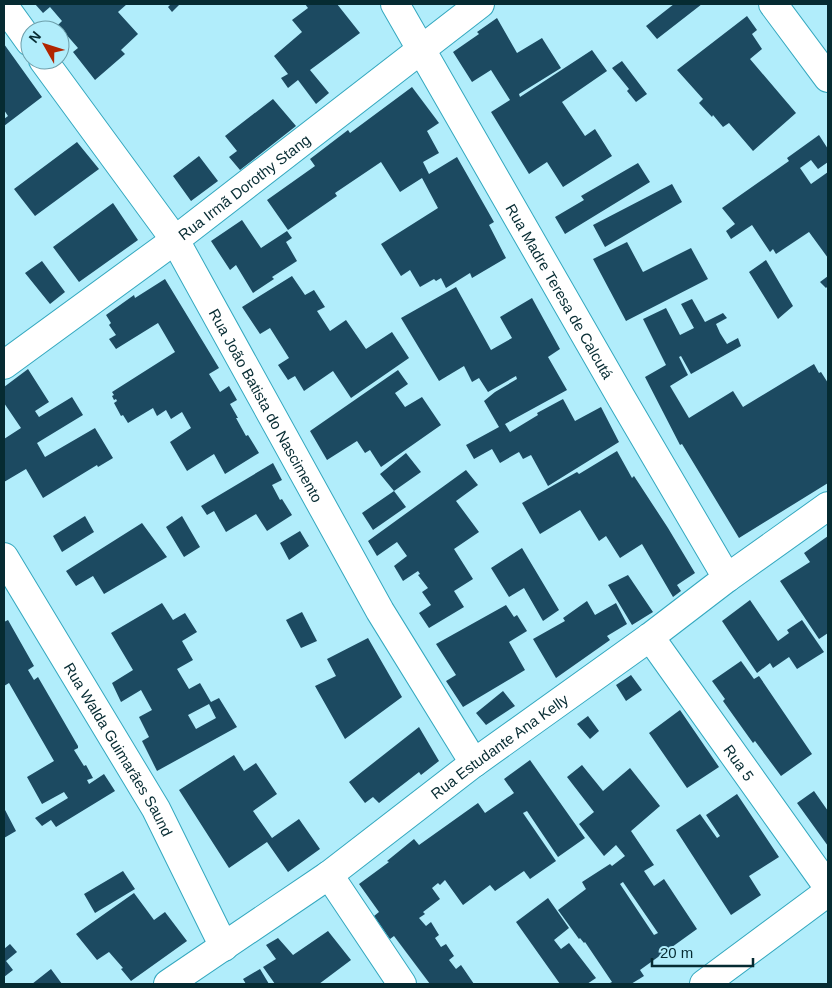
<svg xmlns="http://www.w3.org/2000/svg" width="832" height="988" font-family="Arial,sans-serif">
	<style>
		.building { fill: #1c4a61; fill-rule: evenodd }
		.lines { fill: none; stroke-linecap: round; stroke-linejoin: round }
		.minor-casing { stroke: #34a8bf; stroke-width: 30 }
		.minor { stroke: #fff; stroke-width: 28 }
		.labels { text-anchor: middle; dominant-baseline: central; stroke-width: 5; stroke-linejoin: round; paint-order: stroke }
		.street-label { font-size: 15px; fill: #062b32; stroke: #b1edfb }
	</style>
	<rect width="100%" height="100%" fill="#b1edfb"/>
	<path class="building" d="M35 4H127L118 12 138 34 121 50 125 54 95 80 73 52 78 48 58 25 62 21 50 7 43 13Z
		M171 4H180L172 12 168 7Z
		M305 4H337L360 33 310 70 329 93 316 104 298 80 288 88 281 78 288 74 274 56 302 32 292 20 308 8Z
		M674 4H702L657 39 646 26Z
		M747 16 757 30 752 34 762 49 750 59 796 113 753 151 729 123 723 127 713 115 712 117 699 103 703 99 677 70Z
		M497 18 517 53 542 38 561 68 519 94 520 97 592 50 607 71 562 102 585 136 595 129 612 156 563 187 547 162 529 174 491 112 510 100 491 70 472 82 453 52 479 34 477 32Z
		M4 44 42 97 4 126V119L8 116 4 110Z
		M622 61 647 94 636 102 627 91 629 89 612 68Z
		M412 87 439 123 427 131 439 153 423 162 429 174 457 157 494 222 489 225 506 258 472 278 470 273 446 288 441 278 436 281 434 279 420 287 410 270 401 276 381 244 438 208 422 178 400 192 381 162 335 193 337 196 288 230 267 200 315 166 310 159 348 130 350 133Z
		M273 99 296 126 240 170 229 157 237 151 225 136Z
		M819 135 828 149V162L818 169 811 160 800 168 811 184 828 172V258L809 232 776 254 773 249 770 252 752 225 731 239 726 231 735 224 722 208 789 161 787 158Z
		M77 142 99 169 35 216 14 189Z
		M199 156 218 181 191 201 173 176Z
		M638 163 650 182 565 234 555 217 584 200 581 196Z
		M672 184 682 202 605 247 593 225Z
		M113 203 138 240 79 282 53 247Z
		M242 220 261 248 287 231 292 238 286 242 297 261 272 277 274 279 253 293 236 265 230 270 211 241Z
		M627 242 643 272 691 248 708 279 626 321 593 259Z
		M766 260 793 306 778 319 749 272Z
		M42 261 65 292 50 304 25 273Z
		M292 276 305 295 314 290 325 307 317 311 330 331 346 320 366 349 392 332 409 358 351 398 333 371 304 391 295 376 288 380 278 365 289 358 270 328 260 334 242 307Z
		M828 276V286L826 288 820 282Z
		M165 279 219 368 209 374 220 392 229 386 237 400 230 404 238 418H236L246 436 248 435 259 453 225 474 214 454 187 471 170 442 191 428 182 412 171 419 166 410 157 416 153 408 128 423 123 415 121 416 114 403 117 401 116 399 114 400 112 396 114 395 112 392 175 352 158 323 116 349 109 339 116 335 109 325 111 323 106 315 134 295 135 298Z
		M456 287 491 350 512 338 500 317 532 298 560 349 548 357 567 390 505 424 510 432 538 415 537 413 563 399 575 421 601 407 619 442 548 486 531 455 523 459 519 452 500 463 492 449 474 459 466 445 499 427 484 401 495 392 517 379 516 376 488 392 479 378 472 382 464 366 439 381 401 318Z
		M692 299 705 322 723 313 727 318 716 324 720 333 727 344 738 338 741 346 691 374 681 356 679 357 688 375 670 386 689 418 733 391 743 407 814 364 819 373 821 372 828 383V483L739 538 682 444 680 445 645 377 666 365 643 319 666 308 680 335 694 328 681 304Z
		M28 369 49 402 35 411 39 417 72 397 83 415 37 443 45 457 95 428 113 458 98 467 97 465 43 498 26 469 4 482V439L21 428 4 403V387Z
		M398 370 408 384 395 393 405 407 422 397 441 425 381 467 370 450 365 453 357 441 327 460 310 431Z
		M617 451 632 478 634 476 668 528 695 573 677 585 681 591 673 597 642 544 620 558 606 536 599 541 580 510 540 534 522 503 577 472 579 474Z
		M406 453 421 472 394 491 380 474Z
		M273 463 282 480 272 485 280 500 282 499 292 515 267 531 256 514 226 532 214 511 207 515 201 506Z
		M466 470 478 485 456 501 479 532 454 549 473 579 454 591 464 607 429 628 419 613 431 605 422 592 428 588 418 575 420 574 418 571 403 581 394 566 407 556 397 542 377 556 368 541Z
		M394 491 406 507 373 530 362 513Z
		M85 516 94 532 62 552 53 536Z
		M182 516 200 547 184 557 166 527Z
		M142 523 167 557 104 594 93 576 76 586 66 571Z
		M300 531 309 546 289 560 280 543Z
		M828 536V633L819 639 780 581 810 562 804 553Z
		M522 548 559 610 543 621 524 588 509 597 491 568Z
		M628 575 653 612 632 625 608 585Z
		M750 600 778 641 789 633 787 630 802 620 824 652 797 669 789 657 773 668 770 663 757 673 722 621Z
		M587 601 595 615 616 603 627 624 607 636 610 640 556 678 533 639 565 621 563 618Z
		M162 603 173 620 185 613 197 632 182 641 193 660 177 669 189 689 200 683 211 702 219 698 237 727 157 771 142 741 149 737 139 717 152 710 141 690 121 702 112 683 133 670 111 633ZM209 704 216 718 196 729 188 715Z
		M506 605 514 617 517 615 527 631 509 642 525 670 463 707 446 681 456 675 436 644Z
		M302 612 317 641 301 648 286 620Z
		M8 620 34 666 28 670 34 680 38 677 78 746V748L74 750 84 766 86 765 93 778 87 780 89 784 104 774 115 791 56 827 51 820 42 826 35 818 68 798 64 792 42 804 27 777 54 761 9 683 4 686V622Z
		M368 638 402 697 345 739 315 686 336 676 327 659Z
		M741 661 754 679 759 676 812 754 781 776 755 741 753 743 723 701 725 699 712 681Z
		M631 675 642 690 626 701 616 685Z
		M503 691 515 706 486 725 476 713Z
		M680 710 719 767 687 788 649 733Z
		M588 716 599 731 590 739 577 724Z
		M419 727 439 761 421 775 419 772 379 803 373 797 365 803 349 782Z
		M234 755 244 771 256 763 277 794 253 811 272 838 299 819 320 849 288 872 267 842 229 868 179 790Z
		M530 760 585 838 558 857 527 811 523 813 556 861 530 879 524 871 495 891 490 885 463 905 445 880 440 885 438 883 432 888 440 899 423 912 425 914 419 918 426 926 431 922 439 935 435 938 441 947 446 944 454 956 449 960 456 969 461 965 474 984H430L394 936 390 939 374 916 379 912 359 884 389 862 387 861 414 839 419 845 478 803 485 813 514 793 504 779Z
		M582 765 603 791 630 768 660 806 631 831 654 865 644 871 654 886 664 879 697 929 640 970 644 976 631 984H608L612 982 585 942 584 943 580 938 579 939 558 910 586 889 582 882 610 864 612 866 625 856 616 845 604 856 579 824 594 812 567 777ZM623 882 658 933 654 935 620 884Z
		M814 791 828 811V846L797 803Z
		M737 794 779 857 749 876 761 895 731 915 676 830 700 814 717 838 720 836 706 815Z
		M4 808 16 831 4 838Z
		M123 871 135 889 95 913 84 894Z
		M134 893 154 920 165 912 187 941 131 981 121 969 123 968 109 952 97 960 76 934Z
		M548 898 569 928 554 940 561 949 569 943 596 978 587 984H560L516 922Z
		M328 931 351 960 319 984H275L263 967 276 959 266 945 278 938 293 955Z
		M10 944 17 952 6 961 13 970 4 977V949Z
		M51 969 62 984H32Z
		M260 969 269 984H246L243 979Z"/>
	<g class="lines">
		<g class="minor-casing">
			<g id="minor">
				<path id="s1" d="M395 4 622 399 727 578"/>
				<path d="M773 4 828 78"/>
				<path d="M4 6 30 42"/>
				<path id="s2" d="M43 60 175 240 380 611 474 763"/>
				<path id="s3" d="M4 365 175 240 480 4"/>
				<path id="s4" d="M4 557 156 809 224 947"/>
				<path id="s5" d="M650 637 828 887"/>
				<path d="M329 875 402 984"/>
				<path id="s6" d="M168 984 329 875 474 763 650 637 727 578 828 506"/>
				<path d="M704 984 828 892"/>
			</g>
		</g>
		<use href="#minor" class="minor"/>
	</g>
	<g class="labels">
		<g class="street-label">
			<text stroke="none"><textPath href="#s3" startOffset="299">Rua Irmã Dorothy Stang</textPath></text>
			<text stroke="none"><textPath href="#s1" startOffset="331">Rua Madre Teresa de Calcutá</textPath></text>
			<text stroke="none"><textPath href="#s2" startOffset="412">Rua João Batista do Nascimento</textPath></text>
			<text stroke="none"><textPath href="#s6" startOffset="408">Rua Estudante Ana Kelly</textPath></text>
			<text stroke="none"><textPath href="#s4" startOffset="224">Rua Walda Guimarães Saund</textPath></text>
			<text stroke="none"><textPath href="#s5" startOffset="154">Rua 5</textPath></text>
		</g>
	</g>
	<rect width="832" height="988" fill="none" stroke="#062b32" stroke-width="10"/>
	<g transform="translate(45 45) rotate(309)"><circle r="24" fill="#b1edfb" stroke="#6d9fab"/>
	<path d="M0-4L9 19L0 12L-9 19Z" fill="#b12500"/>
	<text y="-8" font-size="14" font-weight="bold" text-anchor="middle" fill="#062b32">N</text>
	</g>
	<path d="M652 958v8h101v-8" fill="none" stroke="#062b32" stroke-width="2.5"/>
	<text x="660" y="958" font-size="15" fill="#062b32" stroke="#b1edfb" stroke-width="4" paint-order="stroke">20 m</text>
</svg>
